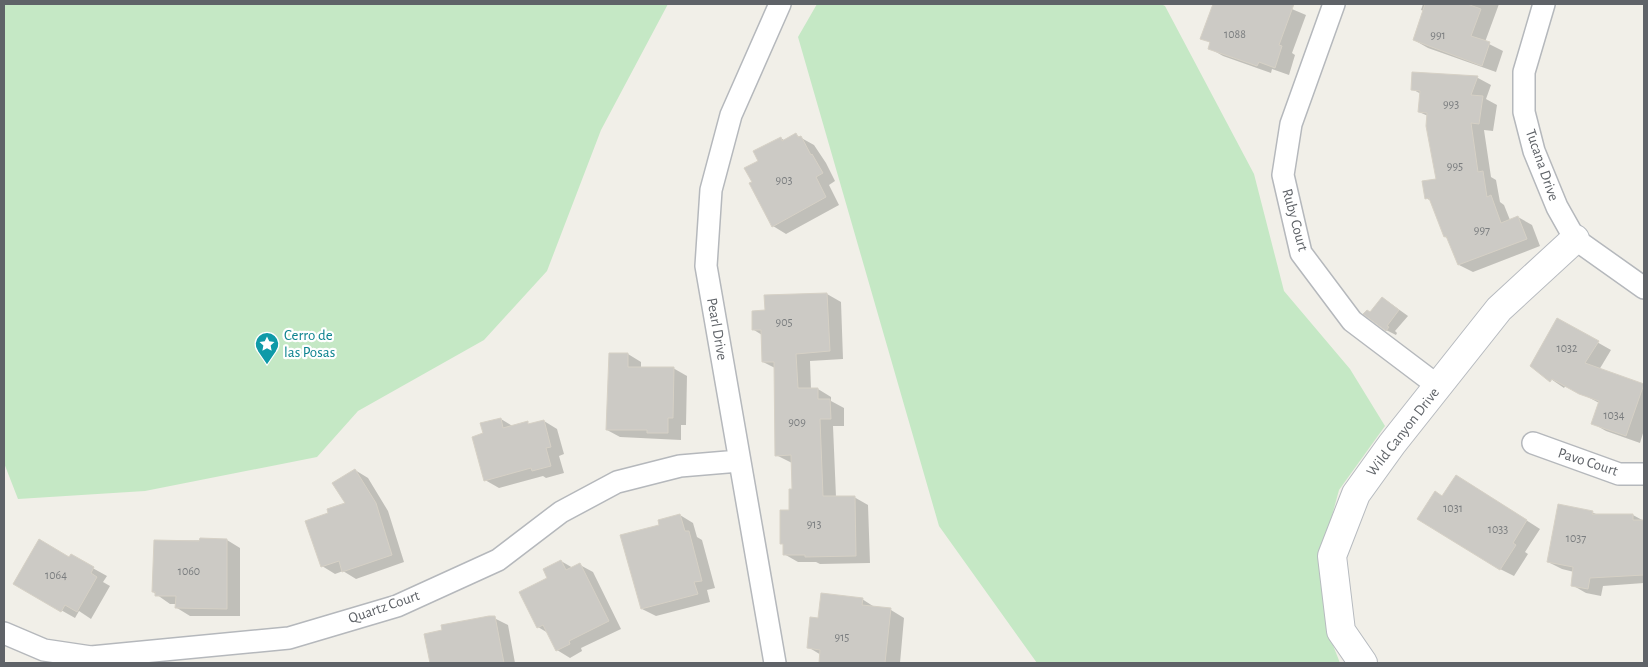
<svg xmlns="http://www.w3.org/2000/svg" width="1648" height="667" font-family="'Alegreya Sans',sans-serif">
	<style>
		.green { fill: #c5e8c5 }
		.shadow { fill: #0003 }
		.building { fill: #cccac5; stroke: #d6d1c6 }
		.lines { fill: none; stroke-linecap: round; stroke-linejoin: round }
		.street-casing { stroke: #b5b8bc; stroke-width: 24 }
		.secondary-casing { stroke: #b6babf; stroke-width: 30 }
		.street { stroke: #fff; stroke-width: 21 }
		.secondary { stroke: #fff; stroke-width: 28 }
		.labels { text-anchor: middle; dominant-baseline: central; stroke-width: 4.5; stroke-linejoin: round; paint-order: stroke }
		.number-label { font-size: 12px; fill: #7a7d7f }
		.street-label { font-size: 15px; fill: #5f6368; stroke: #fff }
		.culture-label { font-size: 15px; fill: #0d838f; stroke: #fff; text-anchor: start }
	</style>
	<rect width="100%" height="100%" fill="#f1efe8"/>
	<path class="green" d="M4 4H668L601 130 547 271 484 340 358 411 317 457 145 491 18 499 4 463Z
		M817 4H1161L1165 6 1254 174 1284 291 1350 369 1385 426 1339 490 1320 560 1327 630 1340 663H1037L939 526 798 37Z"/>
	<path class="shadow" d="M1214 4H1280L1306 15 1292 53 1295 55 1289 75 1272 69 1271 73 1223 56 1209 48 1211 43 1202 38Z
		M1423 4H1499L1485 42 1503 51 1496 72 1428 48 1414 40 1424 11 1421 10Z
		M1413 73 1478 78 1491 85 1486 99 1497 105 1493 131 1484 130 1491 177 1496 180 1500 202 1504 205 1510 220 1518 217 1532 225 1540 246 1473 272 1459 265 1449 239 1445 237 1431 201 1426 198 1437 180 1428 116 1419 112 1421 94 1412 89Z
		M796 135 814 145 826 163 835 181 829 185 839 205 786 234 773 226 753 183 760 161 781 138 785 141Z
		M827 294 841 302 843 359 810 361 811 389H818L831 397V401L844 408V426H833L836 497H854L868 505 870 563 820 564 816 562H798L784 554 794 490 792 463 776 455 775 368 763 362 762 335 754 330 766 312Z
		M1383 298 1408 316 1395 331 1397 333 1396 335 1386 330 1370 313Z
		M1558 320 1611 350 1599 370 1644 385V430L1640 443 1606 431 1592 423 1599 403 1566 385 1564 388 1532 366Z
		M628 354 641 362V368H673L687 376 686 425H681V440L620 437 607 430Z
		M501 419 514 427 544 421 557 429 564 454 559 456 564 473 546 478 543 476 499 488 485 480V434Z
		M355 470 368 478 388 511 404 562 356 579 343 571 335 574 322 566 330 514 346 504Z
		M1470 484 1540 529 1525 552 1528 554 1514 576 1500 569 1443 498Z
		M1592 512 1598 515H1633L1644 521V583L1603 586 1601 596 1586 593 1572 585 1574 572 1562 569 1548 562Z
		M680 515 693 523 697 537 702 540 715 588 707 590 710 602 656 616 642 609 660 526Z
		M227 540 240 548V616H190L177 608V604H170L153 592 155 541Z
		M71 556 107 576 103 582 110 586 91 619 79 611 75 618 15 584 70 559Z
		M561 561 573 568 580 565 593 572 621 629 581 648 582 651 570 658 557 650 548 633 538 627 549 578Z
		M862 599 876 608 891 610 904 618 900 663H820L821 655 808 647 819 619Z
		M494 618 508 625 515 663H432L425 635Z"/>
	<path class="building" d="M1213 4H1294L1279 45 1282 46 1275 68 1259 62 1257 66 1208 49 1210 42 1200 39Z
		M1425 4H1467L1481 9 1471 36 1490 42 1482 66 1413 40Z
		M1412 72 1478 76 1471 95 1483 96 1479 124 1471 123 1478 172 1483 171 1487 197 1491 195 1501 223 1518 216 1527 239 1458 265 1446 236 1444 237 1429 198 1425 199 1422 181 1436 179 1426 126 1427 113 1418 112 1420 91 1411 90Z
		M796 133 798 137 801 136 811 155 812 154 823 173 816 177 826 197 772 227 749 183 752 182 744 168 758 161 753 151 781 137 782 141Z
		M827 293 830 351 796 354 798 388H818V399H830L831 419H820L823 496H855L856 556 805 557V555H783V544H780V510H789V489H792L791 455 775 456 774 362H762L761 330H752V311L765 310 764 295Z
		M1382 297 1399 310 1387 326 1389 327 1386 331 1363 314 1367 310 1370 312Z
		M1557 318 1599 341 1585 363 1644 384 1626 436 1591 424 1599 401 1579 394 1552 379 1550 382 1530 366Z
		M609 353H628V367H674L673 418H668V433H647V430H606Z
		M501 418 503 428 528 421V424L544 420 551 447 546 448 551 466 532 471 531 468 484 481 472 437 483 433 480 423Z
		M355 469 376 503 392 555 342 572 339 561 321 567 305 521 328 513 327 509 345 503 332 483Z
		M1456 475 1527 520 1513 543 1516 545 1500 570 1417 519 1435 491 1442 496Z
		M1558 504 1593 511 1592 514H1633V520H1644V575L1590 578 1588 589 1571 586 1573 567 1547 562Z
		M680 514 685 531H689L702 581 694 582 698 594 641 609 620 535 659 525 658 520Z
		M200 538 227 539V609L175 608 176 596H155V592H152L154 540 199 541Z
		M39 539 69 557 71 554 94 567 91 573 97 577 77 612 65 605 61 612 13 584Z
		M561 560 566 570 580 563 609 621 569 641 570 644 556 651 543 625 537 628 519 592 547 578 543 569Z
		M821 593 863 598 862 605 891 608 885 663H819L820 650 807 648 810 617 818 618Z
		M489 616H495L504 663H430L424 634 442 630 441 625Z"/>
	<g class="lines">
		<g class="street-casing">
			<path id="street" d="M1334 4 1291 124 1283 175 1301 253 1352 321 1438 386
				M1544 4 1524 72V112L1534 151 1557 207 1575 239 1644 288
				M1533 443 1619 474H1644
				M4 633 44 650 91 657 289 638 397 606 498 560 561 512 617 482 680 466 739 461
				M775 663 706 266 711 190 731 115 780 4"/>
		</g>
		<g class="secondary-casing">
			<path id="secondary" d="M1363 663 1341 631 1332 556 1356 494 1392 444 1499 309 1575 239"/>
		</g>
		<use href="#street" class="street"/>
		<use href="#secondary" class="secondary"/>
	</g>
	<defs>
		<g id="sight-pin" transform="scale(1.25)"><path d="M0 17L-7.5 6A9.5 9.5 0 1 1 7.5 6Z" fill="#0f9aa8" stroke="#fff"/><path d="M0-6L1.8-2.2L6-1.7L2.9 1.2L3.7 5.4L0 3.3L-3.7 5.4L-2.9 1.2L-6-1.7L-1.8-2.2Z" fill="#fff"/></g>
	</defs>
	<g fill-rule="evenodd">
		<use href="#sight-pin" x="267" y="344"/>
	</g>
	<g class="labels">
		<g class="number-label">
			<text x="1235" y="34">1088</text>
			<text x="1438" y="35">991</text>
			<text x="1451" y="104">993</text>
			<text x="1455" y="166">995</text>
			<text x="784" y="180">903</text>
			<text x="1482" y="230">997</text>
			<text x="784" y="322">905</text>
			<text x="1567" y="348">1032</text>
			<text x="1614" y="415">1034</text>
			<text x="797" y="422">909</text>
			<text x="1453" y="508">1031</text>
			<text x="814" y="524">913</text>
			<text x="1498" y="529">1033</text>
			<text x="1576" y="538">1037</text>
			<text x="189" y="571">1060</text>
			<text x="56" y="575">1064</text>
			<text x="842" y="637">915</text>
		</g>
		<g class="street-label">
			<text transform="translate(1542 165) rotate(71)">Tucana Drive</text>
			<text transform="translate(1295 220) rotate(75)">Ruby Court</text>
			<text transform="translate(717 329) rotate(80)">Pearl Drive</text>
			<text transform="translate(1403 432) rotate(-52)">Wild Canyon Drive</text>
			<text transform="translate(1588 462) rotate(18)">Pavo Court</text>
			<text transform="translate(384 607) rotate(-19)">Quartz Court</text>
		</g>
		<g class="culture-label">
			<text x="284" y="335">Cerro de<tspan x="284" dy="17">las Posas</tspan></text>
		</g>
	</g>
	<rect width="1648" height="667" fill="none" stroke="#5f6368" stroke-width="10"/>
</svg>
